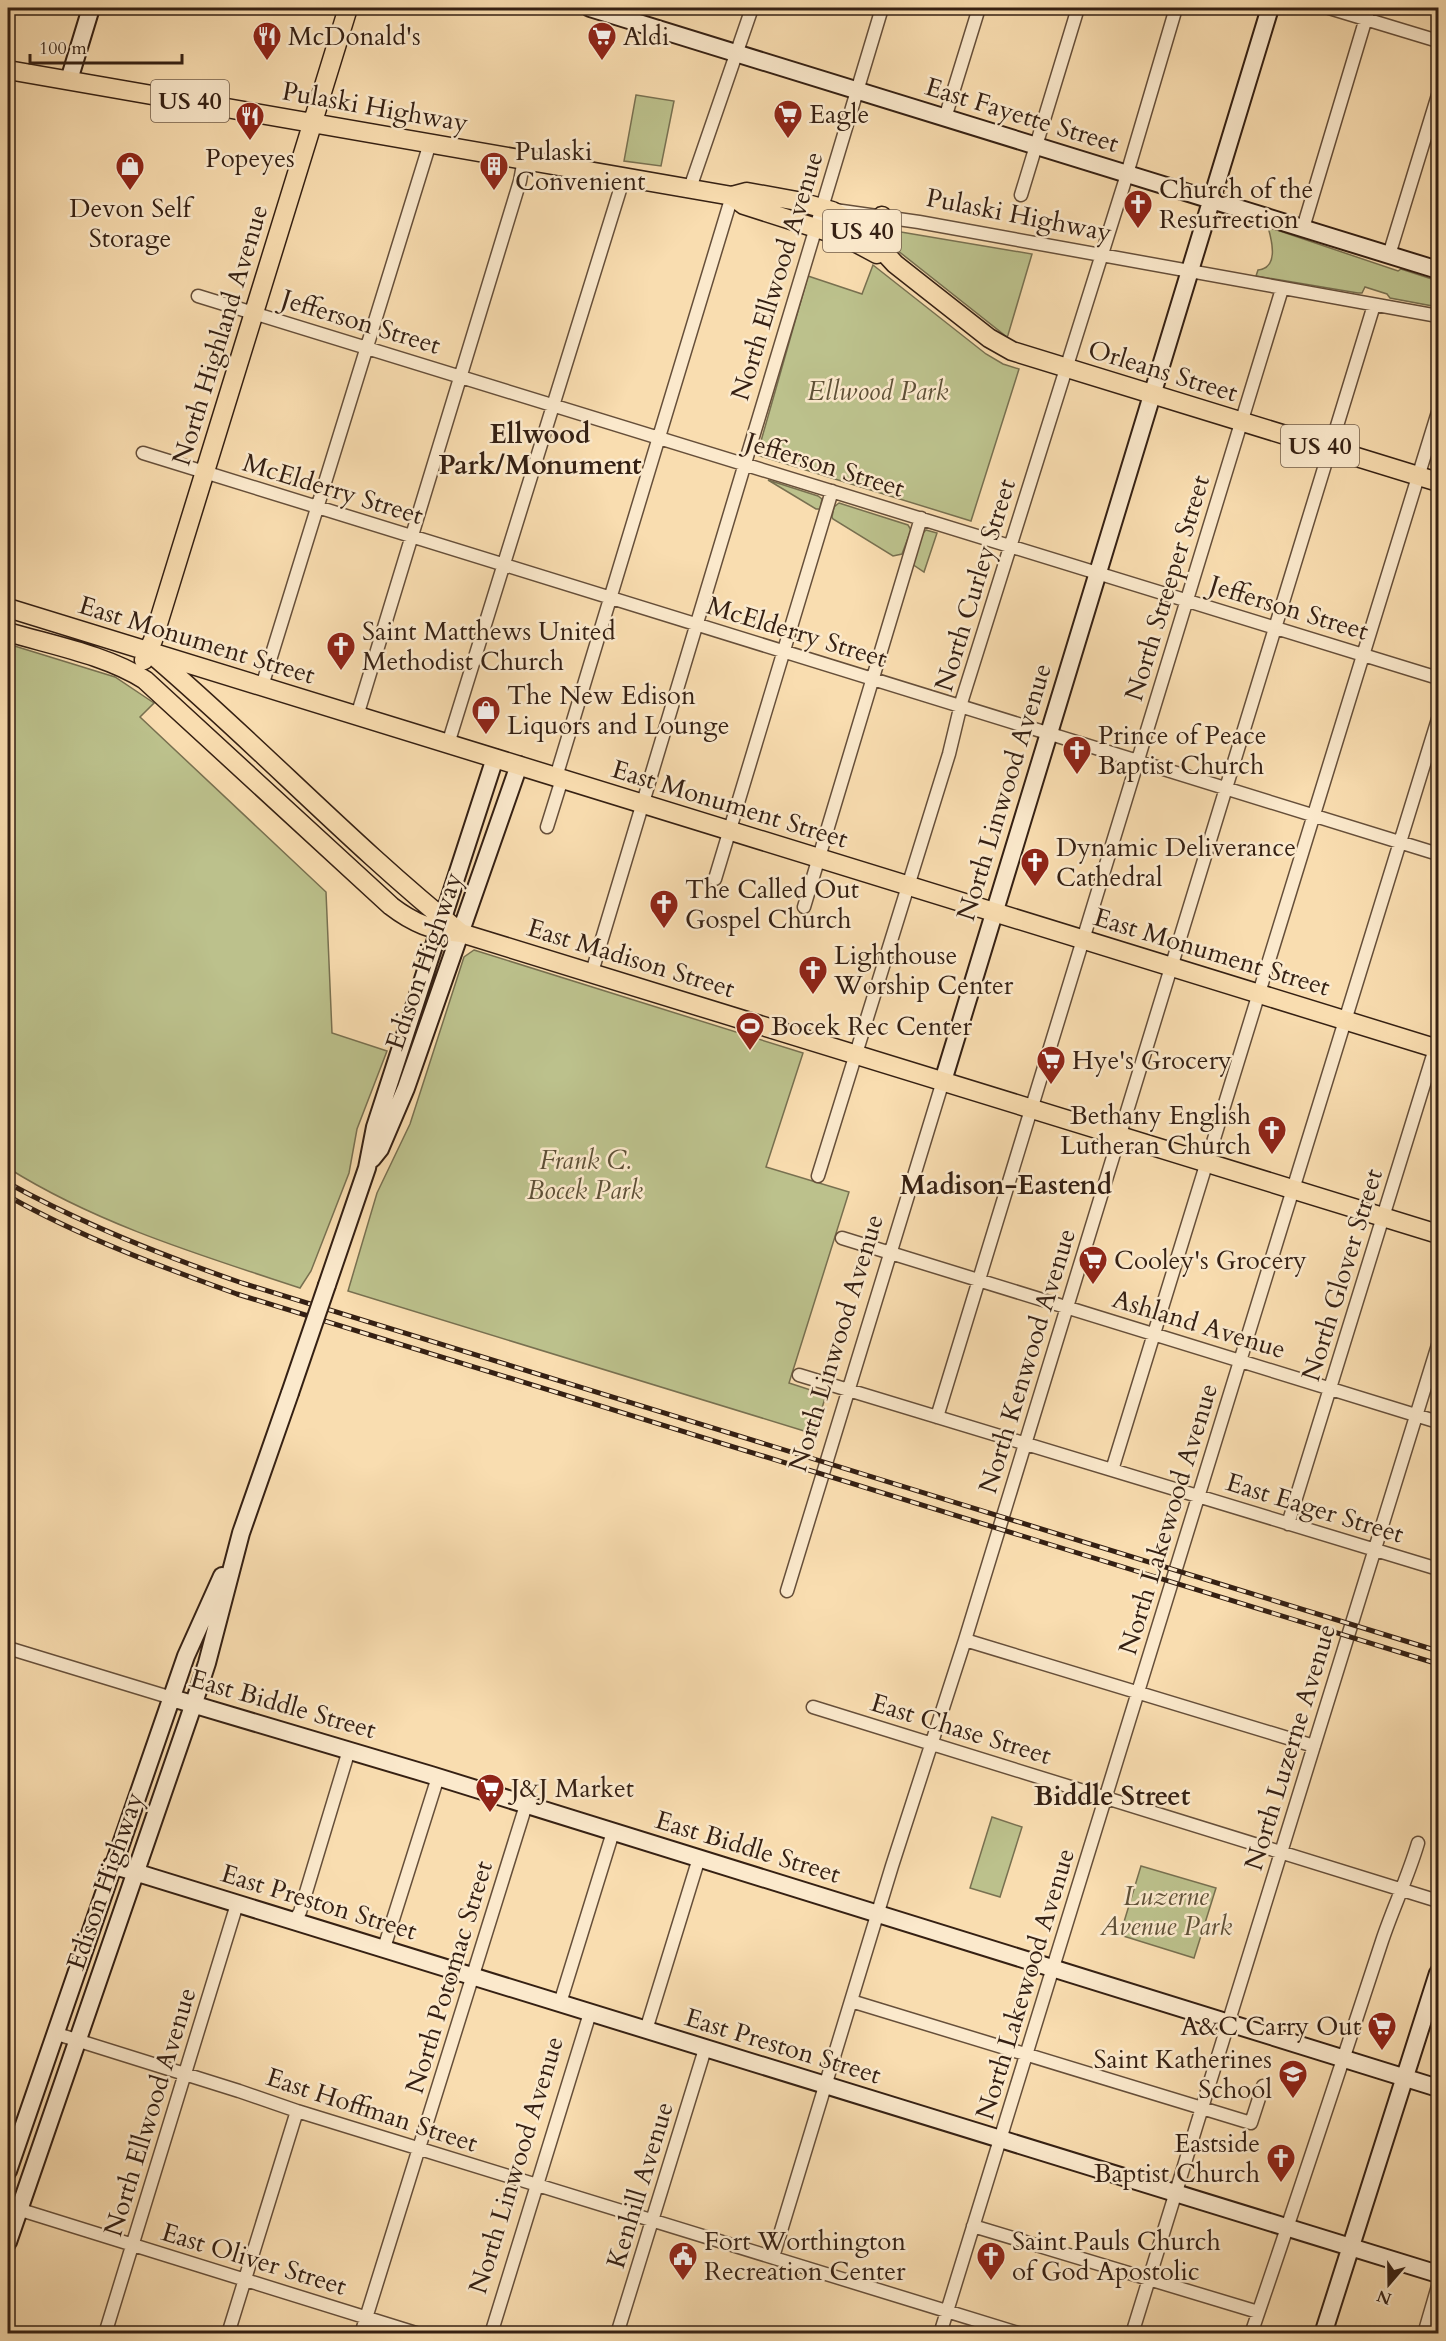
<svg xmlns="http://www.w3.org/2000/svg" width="1446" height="2341" font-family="Cardo,serif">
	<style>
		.green { fill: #bcc18c; stroke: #787050; stroke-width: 1.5 }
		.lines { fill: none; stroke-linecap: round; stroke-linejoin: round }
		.street-casing { stroke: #664f3a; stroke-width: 15 }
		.secondary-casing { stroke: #352013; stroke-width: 20 }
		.primary-casing { stroke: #352013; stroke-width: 21 }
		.street { stroke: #fbe9cc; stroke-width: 12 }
		.secondary { stroke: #fbe9cc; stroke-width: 16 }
		.primary { stroke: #f9ddb0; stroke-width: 18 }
		.rail-casing { stroke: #352013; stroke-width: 5 }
		.rail { stroke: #fbe9cc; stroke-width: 3; stroke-dasharray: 9; stroke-linecap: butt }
		.secondary-bridge-casing { stroke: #352013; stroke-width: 20; stroke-linecap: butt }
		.secondary-bridge { stroke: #fbe9cc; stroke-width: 16 }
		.labels { text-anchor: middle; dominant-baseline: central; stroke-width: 5; stroke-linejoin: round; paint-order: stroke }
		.shield { fill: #fbe9cc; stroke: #705c4a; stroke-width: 1.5 }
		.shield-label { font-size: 24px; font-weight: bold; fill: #352013 }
		.poi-label { font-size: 26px; fill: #352013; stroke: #fbe9cc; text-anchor: start }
		.street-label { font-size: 26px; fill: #352013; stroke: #fbe9cc }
		.park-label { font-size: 26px; font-style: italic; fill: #5e5037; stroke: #fbe9cc }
		.neighbourhood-label { font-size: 27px; font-weight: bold; fill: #352013; stroke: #fbe9cc }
	</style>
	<rect width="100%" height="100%" fill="#f9ddb0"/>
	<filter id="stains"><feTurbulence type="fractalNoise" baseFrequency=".00333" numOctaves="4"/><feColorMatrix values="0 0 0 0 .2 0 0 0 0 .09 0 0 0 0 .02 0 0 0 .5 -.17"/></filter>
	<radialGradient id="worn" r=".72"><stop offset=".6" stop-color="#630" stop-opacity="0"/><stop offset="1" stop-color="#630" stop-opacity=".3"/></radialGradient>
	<path class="green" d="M636 95 674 101 661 166 624 161Z
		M1268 227 1398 271 1401 269 1438 281V307L1390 298 1387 294 1365 287 1362 293H1358L1256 276 1258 270C1279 268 1272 241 1268 227Z
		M889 230 1032 254 1008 335 1007 337 883 239 881 235 884 231Z
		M873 265 986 354 1003 364 1019 369 971 521 757 455 808 276 862 294Z
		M768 480 818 496 822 499 820 509H816Z
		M839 503 908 525 911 530 902 554 893 556 833 519 832 517 834 507Z
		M926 530 937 533 924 572 912 564 923 533Z
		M8 644 115 677 154 703 140 717 326 892 332 1033 387 1051 357 1129 349 1173 311 1271 300 1288C200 1255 97 1224 8 1168Z
		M474 950 803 1053 766 1167 849 1192 789 1383 826 1395 814 1434 348 1291 377 1193 410 1124 464 957Z
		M992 1817 1022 1827 1000 1897 970 1888Z
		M1141 1866 1216 1888 1194 1958 1120 1935Z"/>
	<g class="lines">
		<g class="street-casing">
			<path id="street" d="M1329 8 1438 41
				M945 118 979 8
				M690 188 752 8
				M1021 195 1078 8
				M835 210 919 222 1438 316
				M1303 228 1369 8
				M1389 255 1438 95
				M198 296 1438 678
				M143 453 1438 854
				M262 686 430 143
				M357 716 520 181 524 159
				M448 744 624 177
				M556 777 732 196
				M547 827 562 779
				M715 879 832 491
				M804 907 921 518
				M592 972 882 8
				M818 1176 949 754 962 700 1124 184 1176 8
				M842 1238 1438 1422
				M799 1375 1438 1569
				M937 1417 1282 289
				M1112 1470 1438 412
				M1288 1524 1438 1039
				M787 1591 943 1081
				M965 1640 1314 1746
				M8 1648 172 1698
				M813 1707 1438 1901
				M294 1921 300 1912 349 1750
				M384 1948 438 1777
				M851 2001 1251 2123 1263 2086
				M560 2003 613 1832
				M646 2030 699 1858
				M54 2033 239 2091 297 2111 1021 2334
				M8 2206 419 2334
				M973 2226 1258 2312
				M773 2257 892 1866 965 1640 1374 305
				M105 2334 237 1904
				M228 2334 297 2111
				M361 2334 526 1805
				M491 2334 590 2013
				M617 2334 705 2049
				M940 2334 1438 719
				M1132 2334 1438 1345
				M1251 2334C1296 2203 1339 2072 1382 1941 1393 1908 1408 1877 1418 1843
				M1424 2334 1438 2286"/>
		</g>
		<g class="secondary-casing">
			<path id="secondary" d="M590 8 1438 270
				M69 80 91 8
				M943 1081 1270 8
				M372 1159 380 1149 406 1088 519 765
				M327 1285 367 1168 375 1127 495 758
				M172 1698 431 1775 1438 2088
				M112 1865 1438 2274
				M8 2171 186 1656 222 1576
				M8 2242 194 1703 207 1663 241 1533 290 1393
				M1323 2334 1438 1973"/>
		</g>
		<g class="primary-casing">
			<path id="primary" d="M8 70 732 196 747 192 797 201 832 211 843 217 870 237 895 264 989 338 1012 351 1438 482
				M732 196 744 205 847 238 877 254
				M870 237 876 223 882 216
				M8 608 1438 1049
				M8 632C51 645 106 655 145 680L391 906C413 923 433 931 461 933L1438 1234
				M155 657C259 746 354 847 461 933
				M144 660 153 640 348 8"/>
		</g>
		<use href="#street" class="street"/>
		<use href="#secondary" class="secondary"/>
		<use href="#primary" class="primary"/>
		<g class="rail-casing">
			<path id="rail" d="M8 1183C82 1224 161 1255 242 1283L1438 1651
				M8 1196C80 1237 159 1266 237 1294L1438 1664"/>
		</g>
		<use href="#rail" class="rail"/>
		<g class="secondary-bridge-casing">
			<path id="secondary-bridge" d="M290 1393 327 1285"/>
		</g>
		<use href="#secondary-bridge" class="secondary-bridge"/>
	</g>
	<defs>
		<g id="restaurant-pin" transform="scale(1.5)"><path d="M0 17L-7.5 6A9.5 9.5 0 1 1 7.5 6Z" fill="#8f2418" stroke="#fbe9cc"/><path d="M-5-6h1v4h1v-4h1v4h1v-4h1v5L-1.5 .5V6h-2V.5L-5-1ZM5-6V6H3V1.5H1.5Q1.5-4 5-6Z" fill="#fff"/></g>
		<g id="supermarket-pin" transform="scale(1.5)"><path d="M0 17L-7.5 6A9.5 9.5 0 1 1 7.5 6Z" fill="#8f2418" stroke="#fbe9cc"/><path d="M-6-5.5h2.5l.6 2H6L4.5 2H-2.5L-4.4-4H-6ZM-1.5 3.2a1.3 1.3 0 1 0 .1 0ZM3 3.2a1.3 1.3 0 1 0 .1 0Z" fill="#fff"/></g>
		<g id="shop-pin" transform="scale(1.5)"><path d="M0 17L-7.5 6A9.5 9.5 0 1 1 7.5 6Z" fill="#8f2418" stroke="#fbe9cc"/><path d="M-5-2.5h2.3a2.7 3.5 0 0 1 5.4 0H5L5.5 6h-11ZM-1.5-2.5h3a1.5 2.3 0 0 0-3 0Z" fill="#fff"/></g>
		<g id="building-pin" transform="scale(1.5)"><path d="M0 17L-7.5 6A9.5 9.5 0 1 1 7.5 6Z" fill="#8f2418" stroke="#fbe9cc"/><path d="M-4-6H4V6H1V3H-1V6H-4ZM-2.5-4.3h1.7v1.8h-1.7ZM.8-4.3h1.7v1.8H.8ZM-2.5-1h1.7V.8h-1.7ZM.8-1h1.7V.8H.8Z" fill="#fff"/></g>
		<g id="church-pin" transform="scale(1.5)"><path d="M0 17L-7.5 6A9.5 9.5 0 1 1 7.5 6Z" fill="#8f2418" stroke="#fbe9cc"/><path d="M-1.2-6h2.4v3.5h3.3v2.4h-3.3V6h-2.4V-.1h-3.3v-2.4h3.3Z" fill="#fff"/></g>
		<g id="stadium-pin" transform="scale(1.5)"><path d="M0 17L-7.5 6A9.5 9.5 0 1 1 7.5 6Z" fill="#8f2418" stroke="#fbe9cc"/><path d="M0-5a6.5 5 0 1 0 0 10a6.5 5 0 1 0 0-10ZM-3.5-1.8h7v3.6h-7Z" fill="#fff"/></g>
		<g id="school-pin" transform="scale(1.5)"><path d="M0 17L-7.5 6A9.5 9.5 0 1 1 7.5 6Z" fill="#8f2418" stroke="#fbe9cc"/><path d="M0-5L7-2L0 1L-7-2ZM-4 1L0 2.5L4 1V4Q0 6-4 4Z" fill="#fff"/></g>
		<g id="civic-pin" transform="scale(1.5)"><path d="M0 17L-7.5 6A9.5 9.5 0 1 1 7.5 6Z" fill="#8f2418" stroke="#fbe9cc"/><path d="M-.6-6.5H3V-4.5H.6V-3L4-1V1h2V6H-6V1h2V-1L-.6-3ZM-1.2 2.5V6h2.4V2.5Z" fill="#fff"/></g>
	</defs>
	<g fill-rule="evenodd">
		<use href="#restaurant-pin" x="267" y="36"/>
		<use href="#supermarket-pin" x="602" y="36"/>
		<use href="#supermarket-pin" x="788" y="114"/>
		<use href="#restaurant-pin" x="250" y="116"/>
		<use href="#shop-pin" x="130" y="166"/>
		<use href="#building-pin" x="494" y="166"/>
		<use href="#church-pin" x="1138" y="204"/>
		<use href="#church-pin" x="341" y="646"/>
		<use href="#shop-pin" x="486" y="710"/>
		<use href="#church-pin" x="1077" y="750"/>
		<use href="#church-pin" x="1035" y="862"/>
		<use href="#church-pin" x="664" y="904"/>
		<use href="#church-pin" x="813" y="970"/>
		<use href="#stadium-pin" x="750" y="1026"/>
		<use href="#supermarket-pin" x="1051" y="1060"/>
		<use href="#church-pin" x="1272" y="1130"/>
		<use href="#supermarket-pin" x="1093" y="1260"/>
		<use href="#supermarket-pin" x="490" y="1788"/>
		<use href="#supermarket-pin" x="1382" y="2026"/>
		<use href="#school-pin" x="1293" y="2074"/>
		<use href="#church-pin" x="1281" y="2158"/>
		<use href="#civic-pin" x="683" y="2256"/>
		<use href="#church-pin" x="991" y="2256"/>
	</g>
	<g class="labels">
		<g class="shield">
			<rect x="151" y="80" width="78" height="42" rx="4.5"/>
			<rect x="823" y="210" width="78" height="42" rx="4.5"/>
			<rect x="1281" y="425" width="78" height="42" rx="4.5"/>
		</g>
		<g class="shield-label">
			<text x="190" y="101">US 40</text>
			<text x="862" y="231">US 40</text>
			<text x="1320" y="446">US 40</text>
		</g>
		<g class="poi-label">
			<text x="288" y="36">McDonald's</text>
			<text x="623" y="36">Aldi</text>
			<text x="809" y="114">Eagle</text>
			<text x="515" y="151">Pulaski<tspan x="515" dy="30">Convenient</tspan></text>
			<text x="250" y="158" text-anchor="middle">Popeyes</text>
			<text x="1159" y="189">Church of the<tspan x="1159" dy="30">Resurrection</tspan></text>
			<text x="130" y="208" text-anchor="middle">Devon Self<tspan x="130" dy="30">Storage</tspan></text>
			<text x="362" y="631">Saint Matthews United<tspan x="362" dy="30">Methodist Church</tspan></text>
			<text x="507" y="695">The New Edison<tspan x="507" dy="30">Liquors and Lounge</tspan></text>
			<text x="1098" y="735">Prince of Peace<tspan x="1098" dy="30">Baptist Church</tspan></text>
			<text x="1056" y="847">Dynamic Deliverance<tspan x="1056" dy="30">Cathedral</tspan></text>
			<text x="685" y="889">The Called Out<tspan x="685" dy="30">Gospel Church</tspan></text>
			<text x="834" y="955">Lighthouse<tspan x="834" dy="30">Worship Center</tspan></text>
			<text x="771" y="1026">Bocek Rec Center</text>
			<text x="1072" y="1060">Hye's Grocery</text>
			<text x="1251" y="1115" text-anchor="end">Bethany English<tspan x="1251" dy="30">Lutheran Church</tspan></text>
			<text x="1114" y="1260">Cooley's Grocery</text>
			<text x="511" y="1788">J&amp;J Market</text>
			<text x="1361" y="2026" text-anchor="end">A&amp;C Carry Out</text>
			<text x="1272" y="2059" text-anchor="end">Saint Katherines<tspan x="1272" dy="30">School</tspan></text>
			<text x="1260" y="2143" text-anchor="end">Eastside<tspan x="1260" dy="30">Baptist Church</tspan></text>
			<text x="704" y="2241">Fort Worthington<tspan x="704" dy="30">Recreation Center</tspan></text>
			<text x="1012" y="2241">Saint Pauls Church<tspan x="1012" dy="30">of God Apostolic</tspan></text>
		</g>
		<g class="street-label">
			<text transform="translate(375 107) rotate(10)">Pulaski Highway</text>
			<text transform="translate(1022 115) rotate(17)">East Fayette Street</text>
			<text transform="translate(1019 215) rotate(11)">Pulaski Highway</text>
			<text transform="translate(777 276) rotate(-73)">North Ellwood Avenue</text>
			<text transform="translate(361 322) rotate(17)">Jefferson Street</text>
			<text transform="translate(220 335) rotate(-73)">North Highland Avenue</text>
			<text transform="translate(1163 371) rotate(17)">Orleans Street</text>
			<text transform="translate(825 465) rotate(17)">Jefferson Street</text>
			<text transform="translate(333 489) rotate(17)">McElderry Street</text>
			<text transform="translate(975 585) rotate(-73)">North Curley Street</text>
			<text transform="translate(1167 588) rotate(-73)">North Streeper Street</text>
			<text transform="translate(1289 608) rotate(17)">Jefferson Street</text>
			<text transform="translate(797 632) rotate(17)">McElderry Street</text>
			<text transform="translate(197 640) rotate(17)">East Monument Street</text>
			<text transform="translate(1004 792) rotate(-73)">North Linwood Avenue</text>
			<text transform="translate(730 804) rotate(17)">East Monument Street</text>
			<text transform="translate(1212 952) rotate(17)">East Monument Street</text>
			<text transform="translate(631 958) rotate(17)">East Madison Street</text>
			<text transform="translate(424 961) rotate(-71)">Edison Highway</text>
			<text transform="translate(1342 1275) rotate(-73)">North Glover Street</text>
			<text transform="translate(1199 1324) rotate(17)">Ashland Avenue</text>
			<text transform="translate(836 1343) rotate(-73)">North Linwood Avenue</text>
			<text transform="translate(1027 1361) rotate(-73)">North Kenwood Avenue</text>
			<text transform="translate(1315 1508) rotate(17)">East Eager Street</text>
			<text transform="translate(1168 1519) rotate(-73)">North Lakewood Avenue</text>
			<text transform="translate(283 1704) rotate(16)">East Biddle Street</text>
			<text transform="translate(961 1729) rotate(17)">East Chase Street</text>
			<text transform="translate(1290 1747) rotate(-73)">North Luzerne Avenue</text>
			<text transform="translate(748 1847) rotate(17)">East Biddle Street</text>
			<text transform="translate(105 1881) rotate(-71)">Edison Highway</text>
			<text transform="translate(319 1902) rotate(17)">East Preston Street</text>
			<text transform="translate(449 1977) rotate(-73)">North Potomac Street</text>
			<text transform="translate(1025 1984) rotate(-73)">North Lakewood Avenue</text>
			<text transform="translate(783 2046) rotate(17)">East Preston Street</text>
			<text transform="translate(372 2110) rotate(18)">East Hoffman Street</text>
			<text transform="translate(150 2112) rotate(-73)">North Ellwood Avenue</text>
			<text transform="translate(516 2165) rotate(-73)">North Linwood Avenue</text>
			<text transform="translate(640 2185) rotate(-73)">Kenhill Avenue</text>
			<text transform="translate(254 2259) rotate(17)">East Oliver Street</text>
		</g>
		<g class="park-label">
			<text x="878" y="391">Ellwood Park</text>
			<text x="585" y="1160">Frank C.<tspan x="585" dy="30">Bocek Park</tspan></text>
			<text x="1166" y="1896">Luzerne<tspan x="1166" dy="30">Avenue Park</tspan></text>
		</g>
		<g class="neighbourhood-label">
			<text x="540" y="434">Ellwood<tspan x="540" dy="31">Park/Monument</tspan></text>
			<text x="1006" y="1185">Madison-Eastend</text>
			<text x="1112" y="1796">Biddle Street</text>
		</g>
	</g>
	<rect width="1446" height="2341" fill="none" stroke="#f9ddb0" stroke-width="30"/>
	<rect x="9" y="9" width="1428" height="2323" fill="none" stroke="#352013" stroke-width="3"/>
	<rect x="15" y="15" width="1416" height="2311" fill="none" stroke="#352013" stroke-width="1.5"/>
	<g transform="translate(1389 2284) rotate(200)" stroke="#fbe9cc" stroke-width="4.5" paint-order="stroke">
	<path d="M0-4.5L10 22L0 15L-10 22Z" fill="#352013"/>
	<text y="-9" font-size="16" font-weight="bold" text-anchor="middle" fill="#352013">N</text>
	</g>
	<path d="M30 54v9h152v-9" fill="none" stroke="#352013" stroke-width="3"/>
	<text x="39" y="54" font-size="18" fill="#352013" stroke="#fbe9cc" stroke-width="4.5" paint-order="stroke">100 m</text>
	<rect width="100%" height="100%" filter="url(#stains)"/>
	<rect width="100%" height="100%" fill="url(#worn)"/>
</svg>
